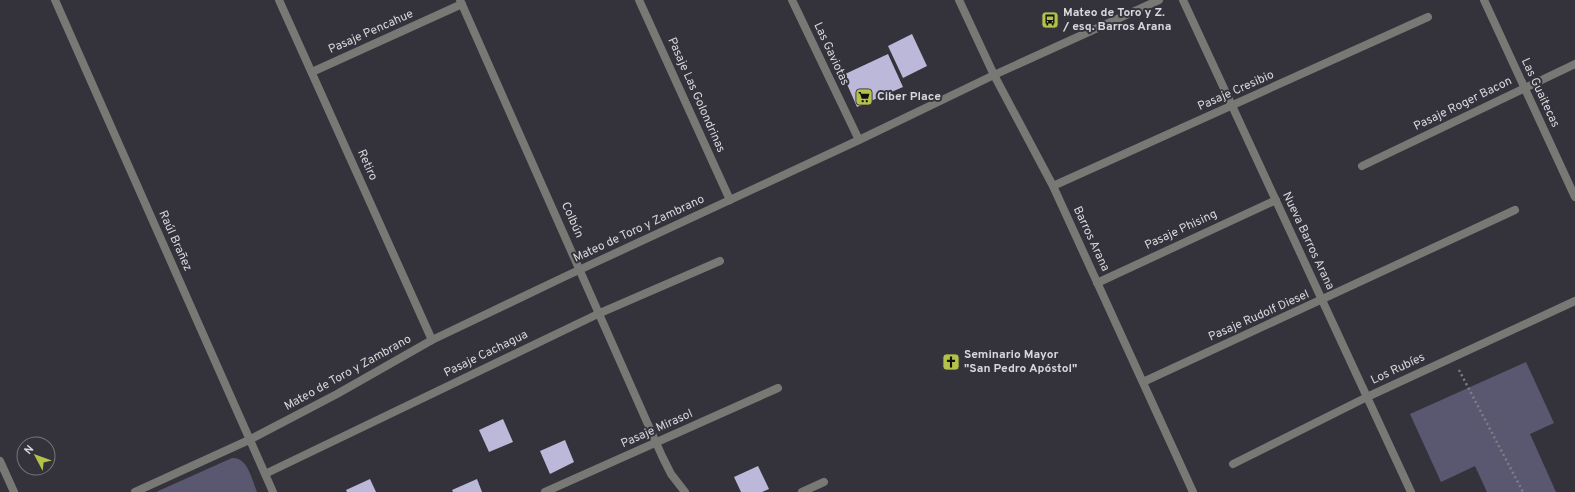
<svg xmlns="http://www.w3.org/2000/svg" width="1575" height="492" font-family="Overpass,sans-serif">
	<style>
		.green { fill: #5a5870 }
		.building { fill: #bbb8da }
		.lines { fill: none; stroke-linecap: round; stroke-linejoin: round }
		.path { stroke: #7e7e85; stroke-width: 2.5; stroke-dasharray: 2 3; stroke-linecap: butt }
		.minor { stroke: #787975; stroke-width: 8 }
		.tertiary { stroke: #787975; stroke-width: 8 }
		.labels { text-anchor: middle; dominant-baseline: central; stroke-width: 4; stroke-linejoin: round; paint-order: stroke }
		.poi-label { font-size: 12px; font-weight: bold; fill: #d7d7dc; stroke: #34333c; text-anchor: start }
		.street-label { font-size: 12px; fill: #d7d7dc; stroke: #34333c }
	</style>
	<rect width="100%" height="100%" fill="#34333c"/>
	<path class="green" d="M1526 362 1554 423 1530 434 1556 492H1487L1475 466 1441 482 1410 414Z
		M232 458C248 457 252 480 257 492H156Z"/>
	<path class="building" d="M912 34 927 66 903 78 888 46Z
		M888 54 903 87 857 107 843 75Z
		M503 419 513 442 489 452 479 430Z
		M565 440 574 462 550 474 540 451Z
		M758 466 769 489 762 492H741L734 477Z
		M370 479 376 492H347L346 490Z
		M477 479 482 492H453L452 490Z"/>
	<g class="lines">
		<path class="path" d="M1459 370 1523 492"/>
		<path class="minor" d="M55 0 273 492
			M279 0 432 340
			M460 0 662 456 671 474 685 492
			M639 0 730 200
			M792 0 859 140
			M1183 0 1411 492
			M1484 0 1575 197
			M312 72 462 4
			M994 75 1053 186 1193 492
			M1362 166 1575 64
			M1053 186 1428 17
			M1097 283 1276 200
			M1143 382 1515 210
			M0 461 14 492
			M1233 464 1367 397 1575 301
			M265 474 600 313 720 261
			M545 492 778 388
			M802 492 824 482"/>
		<path class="tertiary" d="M959 0 994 75
			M135 492 249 440 337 394 432 340 564 277 859 140 994 75 1159 0"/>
	</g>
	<defs>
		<g id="bus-square" transform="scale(0.9)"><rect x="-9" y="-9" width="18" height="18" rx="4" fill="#b5c24a" stroke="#34333c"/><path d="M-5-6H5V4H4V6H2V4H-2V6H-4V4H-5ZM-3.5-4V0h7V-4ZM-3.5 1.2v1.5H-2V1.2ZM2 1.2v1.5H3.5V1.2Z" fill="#111"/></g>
		<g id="supermarket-square" transform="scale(0.9)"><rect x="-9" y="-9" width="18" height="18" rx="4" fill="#b5c24a" stroke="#34333c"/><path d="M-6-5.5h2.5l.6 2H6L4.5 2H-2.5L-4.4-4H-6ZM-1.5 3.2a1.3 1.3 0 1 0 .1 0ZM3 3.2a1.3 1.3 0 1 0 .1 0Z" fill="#111"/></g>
		<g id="church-square" transform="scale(0.9)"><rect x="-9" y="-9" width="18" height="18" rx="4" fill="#b5c24a" stroke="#34333c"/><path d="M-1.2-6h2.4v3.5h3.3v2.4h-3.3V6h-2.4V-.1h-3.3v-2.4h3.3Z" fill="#111"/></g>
	</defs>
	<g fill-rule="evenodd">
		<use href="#bus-square" x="1050" y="20"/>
		<use href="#supermarket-square" x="864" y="97"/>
		<use href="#church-square" x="951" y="362"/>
	</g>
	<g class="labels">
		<g class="poi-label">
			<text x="1063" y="13">Mateo de Toro y Z.<tspan x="1063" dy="14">/ esq. Barros Arana</tspan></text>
			<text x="877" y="97">Ciber Place</text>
			<text x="964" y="355">Seminario Mayor<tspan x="964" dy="14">"San Pedro Apóstol"</tspan></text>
		</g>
		<g class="street-label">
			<text transform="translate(371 32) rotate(-24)">Pasaje Pencahue</text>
			<text transform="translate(831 54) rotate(65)">Las Gaviotas</text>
			<text transform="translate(1236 91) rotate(-24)">Pasaje Cresibio</text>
			<text transform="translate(1540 93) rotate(65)">Las Guaitecas</text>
			<text transform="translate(696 95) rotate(66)">Pasaje Las Golondrinas</text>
			<text transform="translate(1463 104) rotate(-26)">Pasaje Roger Bacon</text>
			<text transform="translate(367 165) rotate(66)">Retiro</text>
			<text transform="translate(572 220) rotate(66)">Colbún</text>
			<text transform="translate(639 229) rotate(-25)">Mateo de Toro y Zambrano</text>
			<text transform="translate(1181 230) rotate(-25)">Pasaje Phising</text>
			<text transform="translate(1091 239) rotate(65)">Barros Arana</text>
			<text transform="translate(175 241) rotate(66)">Raúl Brañez</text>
			<text transform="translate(1308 241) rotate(65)">Nueva Barros Arana</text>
			<text transform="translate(1259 316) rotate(-24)">Pasaje Rudolf Diesel</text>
			<text transform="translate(486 354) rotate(-26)">Pasaje Cachagua</text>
			<text transform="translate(1398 369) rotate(-25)">Los Rubíes</text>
			<text transform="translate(348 373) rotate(-29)">Mateo de Toro y Zambrano</text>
			<text transform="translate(657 429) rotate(-24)">Pasaje Mirasol</text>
		</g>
	</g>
	<g transform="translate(36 456) rotate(311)"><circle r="19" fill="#34333c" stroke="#75757c"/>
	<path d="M0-3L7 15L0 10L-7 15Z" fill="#b5c24a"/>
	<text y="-6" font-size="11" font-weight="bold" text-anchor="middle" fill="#d7d7dc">N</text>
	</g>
</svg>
